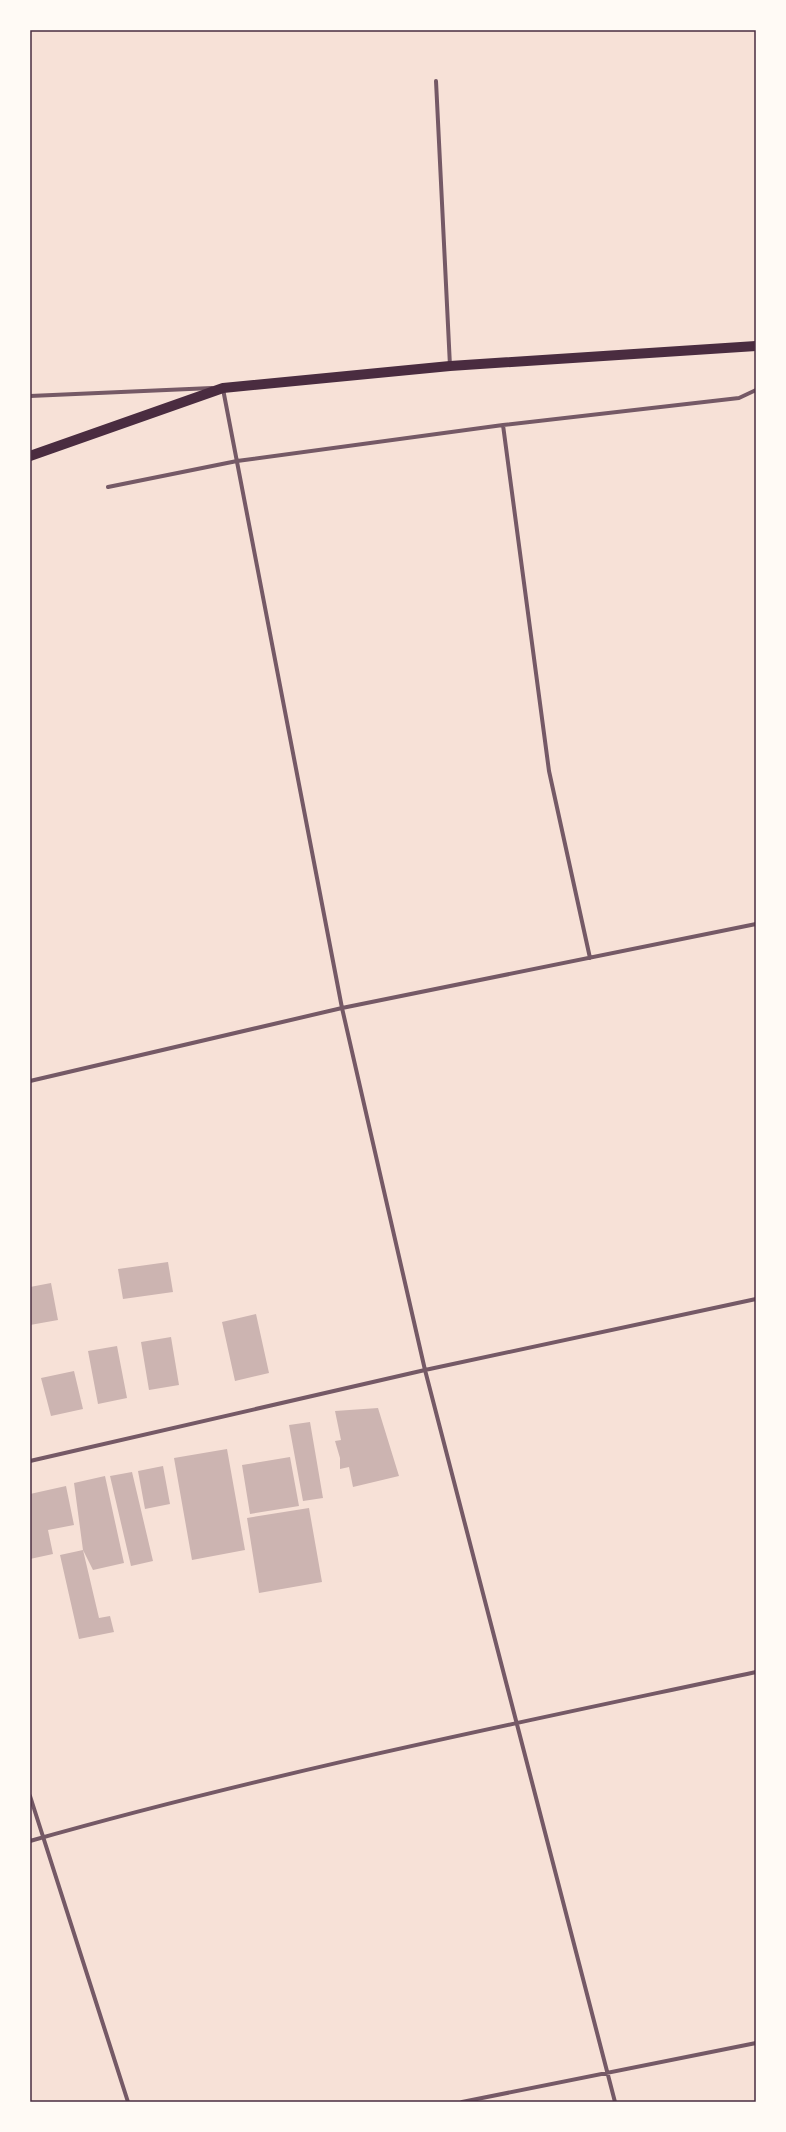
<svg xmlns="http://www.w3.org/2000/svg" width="786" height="2132" font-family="'Archivo Narrow',sans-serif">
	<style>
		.building { fill: #ccb4b1 }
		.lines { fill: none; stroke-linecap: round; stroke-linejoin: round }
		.minor { stroke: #755966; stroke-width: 4 }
		.primary { stroke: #4a2c40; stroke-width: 10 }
		.neatline { fill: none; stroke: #4a2c40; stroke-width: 1.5 }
	</style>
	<rect width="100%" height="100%" fill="#f7e1d7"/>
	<path class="building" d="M168 1262 173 1292 123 1299 118 1269Z
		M51 1283 58 1320 30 1325V1287Z
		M256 1314 269 1373 235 1381 222 1322Z
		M171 1337 179 1385 149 1390 141 1342Z
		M117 1346 127 1398 98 1404 88 1351Z
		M74 1371 83 1409 51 1416 41 1378Z
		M378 1408 399 1476 353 1487 349 1467 340 1469V1458L335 1441 341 1440 335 1411Z
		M310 1422 323 1498 303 1501 289 1425Z
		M227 1449 245 1550 192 1560 174 1458Z
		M290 1457 299 1506 250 1514 242 1465Z
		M163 1466 170 1504 145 1509 138 1471Z
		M132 1472 153 1561 131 1566 110 1476Z
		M105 1476 124 1563 93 1570 83 1550 99 1618 110 1616 114 1632 79 1639 60 1555 83 1550 74 1483Z
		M66 1486 74 1525 48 1530 53 1554 30 1559V1494Z
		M309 1508 322 1582 259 1593 247 1518Z"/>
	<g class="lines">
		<path class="minor" d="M436 81 450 366
			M223 389 342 1008 425 1370 615 2102
			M30 396 212 388
			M503 425 549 771 590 958
			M108 487 237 461 503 425 739 398 756 390
			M30 1081 342 1008 756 924
			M30 1461 425 1370 756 1299
			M30 1796 128 2102
			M30 1841C269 1773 513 1724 756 1672
			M462 2102 756 2043"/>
		<path class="primary" d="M30 456 223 388 450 366 756 346"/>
	</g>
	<rect width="786" height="2132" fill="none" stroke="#fffaf5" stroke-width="62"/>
	<rect x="31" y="31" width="724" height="2070" class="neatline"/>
</svg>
